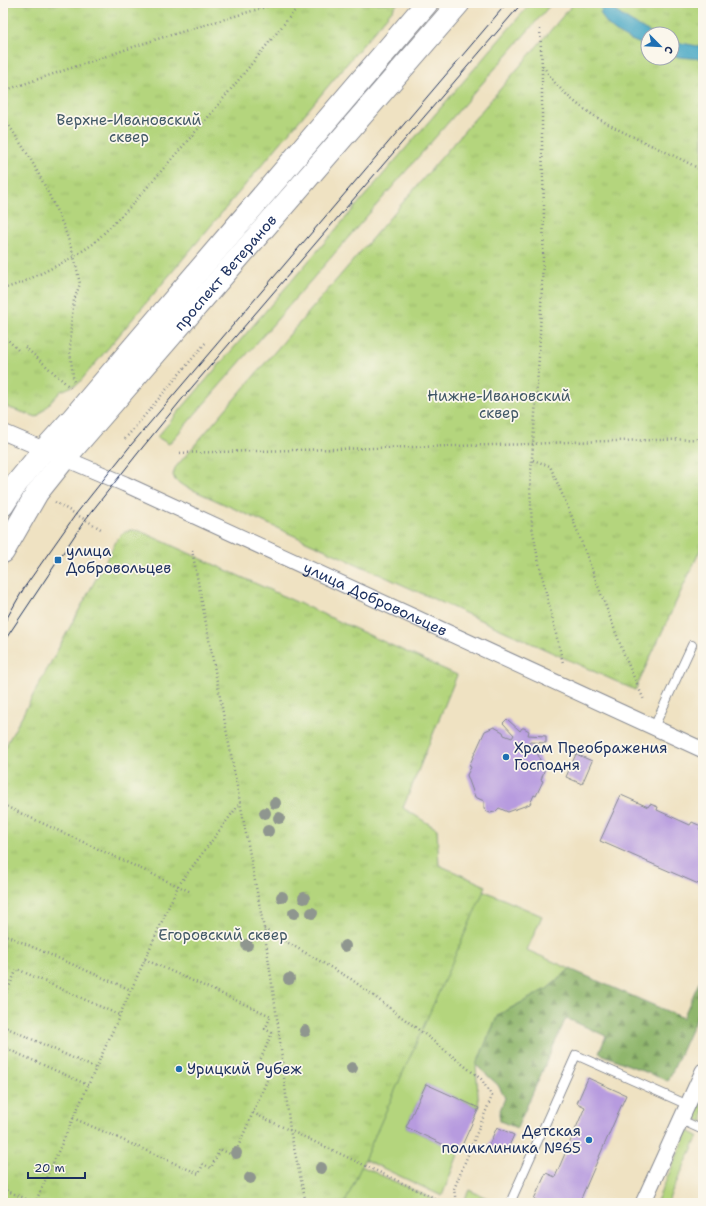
<svg xmlns="http://www.w3.org/2000/svg" width="706" height="1206" font-family="'Shantell Sans',sans-serif">
	<style>
		.green { fill: #b4d57d; stroke: #68826e }
		.forest { fill: url(#forest-firs); stroke: #557265 }
		.park { fill: url(#park-tufts); stroke: #68826e; fill-rule: evenodd }
		.water { fill: #46a7c5; stroke: #306b92 }
		.lines { fill: none; stroke-linecap: round; stroke-linejoin: round }
		.stream { stroke: #46a7c5; stroke-width: 5.5 }
		.building { fill: #b79bdf }
		.lane-casing { stroke: #858890; stroke-width: 10 }
		.street-casing { stroke: #858890; stroke-width: 17 }
		.secondary-casing { stroke: #858890; stroke-width: 24 }
		.path { stroke: #858890; stroke-width: 2.5; stroke-dasharray: 1 3; stroke-linecap: butt }
		.lane { stroke: #fff; stroke-width: 8 }
		.street { stroke: #fff; stroke-width: 15 }
		.secondary { stroke: #fff; stroke-width: 22 }
		.tram { stroke: #1b2f5e; stroke-width: 1 }
		.tree { fill: #8f968f }
		.poi-dot { fill: #1f6fb2; stroke: #fbf7ec; stroke-width: 1.5 }
		.labels { text-anchor: middle; dominant-baseline: central; stroke-width: 3.5; stroke-linejoin: round; paint-order: stroke }
		.park-label { font-size: 15px; fill: #415866; stroke: #fbf7ec }
		.street-label { font-size: 15px; fill: #1b2f5e; stroke: #fbf7ec }
		.poi-label { font-size: 15px; fill: #1b2f5e; stroke: #fbf7ec; text-anchor: start }
	</style>
	<defs>
		<pattern id="forest-firs" width="22" height="20" patternUnits="userSpaceOnUse"><rect width="22" height="20" fill="#8fb66c"/><path d="M5 1l3.5 6h-7zM16 11l3.5 6h-7z" fill="#74945c"/></pattern>
		<pattern id="park-tufts" width="24" height="20" patternUnits="userSpaceOnUse"><rect width="24" height="20" fill="#b4d57d"/><path d="M3 7l-1-3M5 7V3M7 7l1-3M15 17l-1-3M17 17v-4M19 17l1-3" fill="none" stroke="#9ab76e"/></pattern>
	</defs>
	<rect width="100%" height="100%" fill="#fbf7ec"/>
	<filter id="ink" filterUnits="userSpaceOnUse"><feTurbulence type="fractalNoise" baseFrequency=".025" numOctaves="2"/><feDisplacementMap in="SourceGraphic" scale="8" xChannelSelector="R" yChannelSelector="G"/><feConvolveMatrix kernelMatrix="1 2 1 2 8 2 1 2 1" color-interpolation-filters="sRGB"/></filter>
	<filter id="wash" filterUnits="userSpaceOnUse"><feTurbulence type="fractalNoise" baseFrequency=".012" numOctaves="4" result="noise"/><feDisplacementMap in="SourceGraphic" scale="16" xChannelSelector="R" yChannelSelector="G"/><feGaussianBlur stdDeviation="0.9" result="paint"/><feColorMatrix in="noise" values="0 0 0 0 0 0 0 0 0 0 0 0 0 0 0 0 0 1.4 0 .05"/><feComposite in="paint" operator="in"/></filter>
	<g filter="url(#wash)">
		<rect width="100%" height="100%" fill="#efe2c2"/>
		<path class="green" d="M531 3H552L169 444 157 437Z
			M394 810 427 866 542 916 527 950 570 969 547 989 498 1015 476 1065 478 1095 479 1108 426 1084 406 1127 459 1152 442 1196 296 1127 270 923Z
			M703 1098V1122L694 1118Z
			M688 1131 698 1136 667 1203H656Z
			M294 1135 439 1202 438 1203H309Z
			M469 1190 498 1203H463Z"/>
		<path class="forest" d="M570 969 683 1018 700 980 703 982V1003L668 1081 599 1053 606 1036 566 1018 517 1128 500 1121 499 1113 505 1098 498 1085 476 1065 498 1015 547 989Z"/>
		<path class="park" d="M3 3H398L78 384 61 391 37 417 3 406Z
			M574 3H703V544L635 690 182 485 175 480 173 475 175 468ZM648 34H672V58H648Z
			M131 530 140 531 457 675 403 808 437 829 439 865 486 886 345 1203H3V751L118 538 124 532Z"/>
		<path class="water" d="M608 6C623 17 638 27 655 34H648V47C629 39 609 33 600 12Z
			M672 40 681 43 703 47V59L679 57 672 55Z"/>
		<g class="lines">
			<path class="stream" d="M598 3 610 14"/>
		</g>
		<g id="blocks">
			<path class="building" d="M507 719 520 731 522 728H524L529 731 528 735 546 736V743L530 742 528 745 536 749 544 771 541 780 543 781 536 796 534 795 530 804 508 812 499 808 495 812 490 813 486 811 484 808V801L475 797 467 775 471 767 469 766 485 731 494 727 503 732 504 735 512 738 514 735 503 723Z
				M576 754 592 761 582 784 566 777Z
				M621 795 648 807 650 804 658 807 657 810 690 825 692 822 701 826 699 829 703 831V886L600 841Z
				M588 1078 626 1095 579 1203H542L534 1199 546 1173 555 1177 585 1107 577 1103Z
				M426 1084 479 1108 459 1152 406 1127Z
				M497 1127 514 1135 505 1155 488 1147Z"/>
		</g>
	</g>
	<g filter="url(#ink)">
		<use href="#blocks" fill-opacity="0" stroke="#858890" stroke-width="1"/>
		<g class="lines">
			<g class="lane-casing">
				<path id="lane" d="M654 727 692 645
					M681 1120 703 1130
					M510 1203 576 1055 688 1105"/>
			</g>
			<g class="street-casing">
				<g id="street">
					<path id="s1" d="M3 432 125 484 703 750"/>
					<path d="M643 1203 703 1071"/>
				</g>
			</g>
			<g class="secondary-casing">
				<g id="secondary">
					<path d="M3 505 17 483 44 450 73 418 427 3"/>
					<path id="s2" d="M3 552 37 493 65 458 459 3"/>
				</g>
			</g>
			<path class="path" d="M540 29 542 66V144L544 207 543 258 539 356 530 487 532 526 538 559 563 663
				M543 66C548 73 552 80 558 86 596 128 655 143 703 171
				M3 91 154 40 279 3
				M3 116 30 158 46 188 64 227 74 256 80 284 74 300 71 323 70 352 74 384
				M3 289 21 283 44 272 70 259 93 244 130 207 210 115 301 3
				M3 335 20 352
				M25 347 72 389
				M125 439 207 341
				M176 453 533 444 567 442 703 439
				M533 460 550 466 572 517 625 657 644 700
				M55 502 101 529
				M192 550 240 802 264 929 279 1032 290 1130 306 1203
				M3 805 191 892
				M264 929 351 979 427 1036 481 1079 492 1096 454 1189 456 1203
				M3 934 131 990
				M3 1000 17 969 119 1015
				M3 1026 95 1068
				M3 1047 88 1085
				M253 1113 445 1203
				M73 1118 199 1174 203 1164 211 1168 220 1149 234 1156 272 1069 259 1063 272 1033 265 1029 271 1016 144 959
				M3 1189 35 1203
				M35 1203 178 886 240 803"/>
			<use href="#lane" class="lane"/>
			<use href="#street" class="street"/>
			<use href="#secondary" class="secondary"/>
			<path class="tram" d="M3 625 24 588 76 514 131 445 507 3
				M3 643 85 520 138 453 187 393 522 3"/>
		</g>
		<g class="tree">
			<circle cx="275" cy="803" r="6"/>
			<circle cx="265" cy="813" r="6"/>
			<circle cx="279" cy="818" r="6"/>
			<circle cx="268" cy="831" r="6"/>
			<circle cx="282" cy="897" r="6"/>
			<circle cx="304" cy="898" r="6"/>
			<circle cx="294" cy="913" r="6"/>
			<circle cx="312" cy="913" r="6"/>
			<circle cx="247" cy="945" r="6"/>
			<circle cx="345" cy="946" r="6"/>
			<circle cx="289" cy="979" r="6"/>
			<circle cx="305" cy="1031" r="6"/>
			<circle cx="352" cy="1068" r="6"/>
			<circle cx="236" cy="1153" r="6"/>
			<circle cx="321" cy="1168" r="6"/>
			<circle cx="250" cy="1178" r="6"/>
		</g>
	</g>
	<g class="poi-dot">
		<rect x="54" y="556" width="8" height="8" rx="2"/>
		<circle cx="506" cy="757" r="4"/>
		<circle cx="179" cy="1069" r="4"/>
		<circle cx="589" cy="1140" r="4"/>
	</g>
	<g class="labels">
		<g class="park-label">
			<text x="129" y="120">Верхне-Ивановский<tspan x="129" dy="17">сквер</tspan></text>
			<text x="499" y="396">Нижне-Ивановский<tspan x="499" dy="17">сквер</tspan></text>
			<text x="223" y="935">Егоровский сквер</text>
		</g>
		<g class="street-label">
			<text stroke="none"><textPath href="#s2" startOffset="358">проспект Ветеранов</textPath></text>
			<text stroke="none"><textPath href="#s1" startOffset="408">улица Добровольцев</textPath></text>
		</g>
		<g class="poi-label">
			<text x="66" y="551">улица<tspan x="66" dy="17">Добровольцев</tspan></text>
			<text x="514" y="748">Храм Преображения<tspan x="514" dy="17">Господня</tspan></text>
			<text x="187" y="1069">Урицкий Рубеж</text>
			<text x="581" y="1131" text-anchor="end">Детская<tspan x="581" dy="17">поликлиника №65</tspan></text>
		</g>
	</g>
	<rect width="706" height="1206" fill="none" stroke="#fbf7ec" stroke-width="16"/>
	<g transform="translate(660 46) rotate(114)"><circle r="19" fill="#fbf7ec" stroke="#a1a7b3"/>
	<path d="M0-3L7 15L0 10L-7 15Z" fill="#1f6fb2"/>
	<text y="-6" font-size="11" font-weight="bold" text-anchor="middle" fill="#1b2f5e">С</text>
	</g>
	<path d="M28 1172v6h57v-6" fill="none" stroke="#1b2f5e" stroke-width="2"/>
	<text x="34" y="1172" font-size="12" fill="#1b2f5e" stroke="#fbf7ec" stroke-width="3" paint-order="stroke">20 m</text>
</svg>
